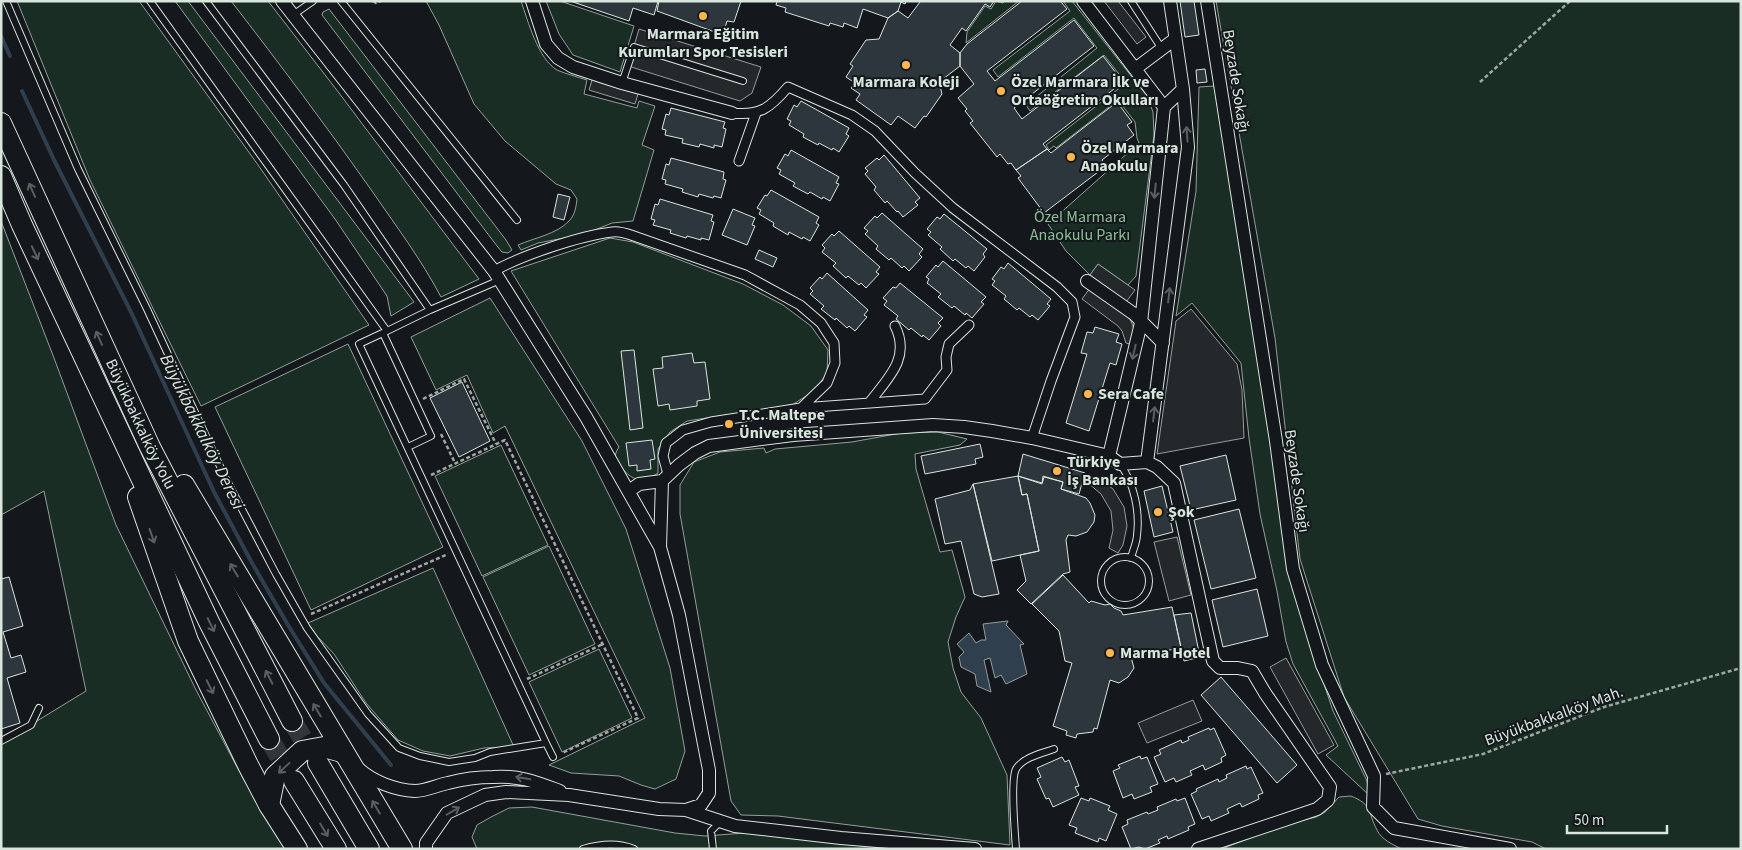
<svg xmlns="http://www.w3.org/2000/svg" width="1742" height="850" font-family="'Source Sans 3',sans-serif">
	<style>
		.green { fill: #1a2d24; stroke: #939e99 }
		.parking { fill: #24282b; stroke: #939e99 }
		.water { fill: #2f3f4d; stroke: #939e99 }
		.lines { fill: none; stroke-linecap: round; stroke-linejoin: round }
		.stream { stroke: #2f3f4d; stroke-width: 4 }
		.building { fill: #2c363c; stroke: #d8e6dc }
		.trunk-tunnel { stroke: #313739; stroke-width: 20; stroke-dasharray: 20 10; stroke-linecap: butt }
		.service-casing { stroke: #d8e6dc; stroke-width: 8 }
		.pedestrian-casing { stroke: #d8e6dc; stroke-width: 11 }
		.minor-casing { stroke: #d8e6dc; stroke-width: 14 }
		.trunk-casing { stroke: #d8e6dc; stroke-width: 22 }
		.path { stroke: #9da8a2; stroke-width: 2.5; stroke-dasharray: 4 2.5; stroke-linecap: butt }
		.service { stroke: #14181c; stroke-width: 6 }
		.pedestrian { stroke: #14181c; stroke-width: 9 }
		.minor { stroke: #14181c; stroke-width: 12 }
		.trunk { stroke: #14181c; stroke-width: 20 }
		.oneway { stroke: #59605f }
		.poi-dot { fill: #ffb74d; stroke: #14181c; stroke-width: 2 }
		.labels { text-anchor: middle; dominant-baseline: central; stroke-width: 4; stroke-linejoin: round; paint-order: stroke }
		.poi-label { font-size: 16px; font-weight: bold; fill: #d8e6dc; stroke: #14181c; text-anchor: start }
		.street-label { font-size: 16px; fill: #d8e6dc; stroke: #14181c }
		.park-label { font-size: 16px; fill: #8ac095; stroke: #14181c }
		.water-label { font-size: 18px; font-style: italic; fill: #d8e6dc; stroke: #14181c }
	</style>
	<rect width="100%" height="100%" fill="#14181c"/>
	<path class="green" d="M17 1H139L256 162 369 325 201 406 90 180Z
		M175 1H188L414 302 391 316 387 296 335 219Z
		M231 1H268L339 93 479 279 441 297C421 259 396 226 372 191 327 127 280 64 231 1Z
		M426 1H521C528 21 538 59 557 70 566 74 578 77 587 80L584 94 637 108 639 101 655 106 642 145 654 150 633 221 612 223 585 234 538 243 521 250 518 245C534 238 557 234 569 221 575 215 576 207 577 199L571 190 556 184 505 141 474 104 439 25Z
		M546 1H560L634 26 620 72 573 55 559 34Z
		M996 1 1003 3 1005 1H1019L966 43 967 32 985 6 991 9Z
		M1063 1H1072L1147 96 1153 112 1154 135 1136 276 1128 285 1098 264 1090 275 1066 251 1048 224 1139 143 1137 138 1135 122 1118 100 1056 148 1054 146 1049 150 1046 145 1126 83 1104 55 1030 111 1026 105 1097 48 1074 18 998 77 993 70 1070 11Z
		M1216 1H1741V849H1546L1532 842 1442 826 1418 819 1344 697 1300 559 1275 338Z
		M329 9 506 240 512 250 508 253 502 252 497 246 322 15 323 12Z
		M1214 86 1302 618 1333 711 1367 781 1369 795 1326 755 1338 746 1293 664 1286 642 1277 591 1260 514 1249 438 1241 363 1192 303 1176 316 1196 191 1199 87Z
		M1 221 54 358 116 525 196 690 245 782 288 849H1V743L86 691 44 491 1 515Z
		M610 238 633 242 743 284 783 305 811 326 828 350 827 373 814 391 792 405 687 421 670 432 658 449V473C643 483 633 482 621 467 615 459 613 456 619 447L511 271Z
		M490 298 582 441 626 529 670 668 685 751 676 779 655 789 641 785 619 776 571 773 549 765 645 718 505 426 493 433 467 375 436 390 411 337Z
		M348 344 443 547 311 610 215 407Z
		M938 432 967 439 960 445 915 454 916 469 940 552 952 550 965 597 956 617 948 642 953 668 961 692 981 718 1007 775 1010 845 778 816 741 815 731 801 680 514V485L694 462 720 452 764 448 766 453 775 449 852 442 901 433Z
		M501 445 548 545 482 576 435 476Z
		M549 546 595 644 529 675 483 577Z
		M433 568 514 747 484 748 450 756 423 751 398 740 366 703 334 654 317 636 308 623Z
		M599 649 632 718 562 752 529 682Z
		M1351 796C1373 805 1367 811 1377 830 1381 839 1393 845 1402 849H1221L1291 823 1316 817 1325 812 1339 797Z
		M532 807 675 833 705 836 745 833 890 849H477L472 837 477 825 491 817 509 808Z"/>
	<path class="parking" d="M1104 1H1118L1146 37 1137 44Z
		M639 29 761 67 752 93 740 101 628 66Z
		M592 80 638 94 635 104 589 90Z
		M1098 264 1135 290 1126 302 1090 275Z
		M1090 288 1127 314 1131 321 1135 332 1133 345 1126 343 1122 331 1118 326 1082 299Z
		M1191 309 1237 364 1242 390 1244 438 1157 454 1176 321Z
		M1090 476 1105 483 1113 489 1124 507 1127 526 1123 545 1118 553 1109 548 1113 530 1111 511 1101 494 1088 483Z
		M1177 537 1191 595 1169 601 1154 542Z
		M1286 658 1334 745 1318 754 1270 667Z
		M1193 700 1202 721 1147 743 1138 723Z"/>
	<path class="water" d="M1008 621 1006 625 1024 644 1020 645 1027 674 1006 684 1001 675 995 678 990 658 984 660 991 692 977 686 975 674 961 667 959 657 964 652 957 644 969 633 976 643 981 640H986L983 624Z"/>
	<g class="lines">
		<path class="stream" d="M1 36 10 56
			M22 91 54 160 131 312 214 492 252 563 288 625 324 683 391 765"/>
	</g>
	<path class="building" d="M570 1H658L654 15 633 8 629 21Z
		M659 1H741L734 22 727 21 723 35 657 11Z
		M777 1H906L905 4 901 2 898 11 888 18 863 9 857 28 844 23 843 27 830 23 829 26 785 12 786 8 776 5Z
		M919 1H994L990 7 985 4 966 31 962 28 950 45 960 53V66L939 82 942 94 926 117 924 116 915 128 898 116 891 125 856 100 860 94 851 88 855 83 846 77 853 66 850 64 866 40 879 39 888 18 898 11 908 18 920 2Z
		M1022 1H1060L1067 9 987 71 995 81 1074 20 1094 46 1014 108 1022 119 1103 56 1123 82 1043 144 1047 149 1016 170 1011 163 1008 164 1000 154 997 157 970 123 973 121 965 111 967 109 958 98 974 84 960 66V53L967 44Z
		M1180 1H1194L1199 35 1185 37Z
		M1205 69 1207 82 1197 83 1196 70Z
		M801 101 849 128 846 134 849 136 839 152 833 148 832 150 819 143 818 145 803 137 804 134 789 125 791 121 787 119 794 105 797 107Z
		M1117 102 1132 122 1127 125 1134 135 1102 160 1106 166 1044 213 1018 178 1021 176 1016 170 1047 149 1051 153Z
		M671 108 725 122 723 128 726 129 722 147 714 145V148L700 144 699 147 682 143 683 139 665 135 666 130 662 129 666 114 669 115Z
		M791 150 839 177 836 183 839 184 830 201 823 197 822 199 810 192 808 194 793 186 795 183 779 174 781 170 777 168 785 154 788 156Z
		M884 155 920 198 915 202 918 205 903 217 898 211 897 212 887 201 885 203 874 190 876 187 865 174 868 171 865 168 877 158 879 160Z
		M671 158 724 172 723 179 726 180 721 198 714 196 713 198 699 194 698 197 682 192 683 189 665 184 666 180 662 179 666 164 669 165Z
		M771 190 819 217 816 223 819 225 810 241 803 237 802 239 789 232 788 235 773 226 774 223 759 214 761 210 757 208 765 195 767 196Z
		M558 194 570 197 564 220 553 217Z
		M660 199 713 215 711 221 714 222 709 240 701 238V240L687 236 686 238 670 233 671 230 653 225 655 220 651 219 655 204 658 205Z
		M733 209 755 218 752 225 755 226 747 245 722 235Z
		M882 213 923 249 919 254 922 257 909 271 904 266 902 268 891 258 889 260 876 249 878 246 865 234 868 231 864 228 875 216 877 218Z
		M944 214 987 249 983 254 985 257 974 271 968 266 966 268 955 259 953 261 940 249 942 247 928 235 931 232 927 229 937 217 940 219Z
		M839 231 880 267 876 272 879 274 866 288 861 283 859 285 848 276 846 278 833 266 836 263 822 252 825 248 822 245 832 234 834 236Z
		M759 250 777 258 773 267 755 259Z
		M943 261 986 297 981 302 984 304 972 318 966 313 965 315 954 306 952 308 938 297 941 294 927 283 929 279 926 277 936 265 938 267Z
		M1008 263 1051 299 1047 304 1050 306 1038 320 1032 315 1030 317 1019 308 1017 310 1004 299 1006 296 992 285 995 281 992 279 1001 267 1004 269Z
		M827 273 868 310 864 315 867 317 855 331 849 326 847 328 836 318 835 320 821 309 824 306 810 294 813 291 810 288 820 277 822 279Z
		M900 283 943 318 938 323 941 326 929 340 923 335 922 337 911 328 909 330 896 319 898 316 884 305 887 301 883 298 893 287 896 288Z
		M1095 327 1119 334 1116 342 1122 344 1116 365 1110 363 1089 431 1066 423 1087 354 1081 353 1087 332 1093 333Z
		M634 350 643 428 630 430 621 351Z
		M692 353 694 363 705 362 710 399 697 401V406L670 410 669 404 658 406 653 369 663 368 662 357Z
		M462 382 490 441 459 457 430 398Z
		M652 440 655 459 650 460 651 469 637 471V465L629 466 626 443Z
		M980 444 983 457 975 459 976 464 925 474 921 456Z
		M1023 454 1085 473 1079 494 1061 489 1063 482 1043 476 1042 483 1018 476Z
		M1226 455 1236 500 1191 510 1180 466Z
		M1018 476 1022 495 1027 494 1039 551 992 561 973 484Z
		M1018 476 1042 484 1044 477 1063 482 1061 489 1086 498 1090 503 1095 515 1094 522 1087 532 1076 536 1068 535 1066 540 1070 572 1063 574 1031 604 1017 590 1026 581 1020 555 1039 551 1027 494 1022 495Z
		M973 484 999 594 982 597 974 594 961 541 945 544 935 499 970 490Z
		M1162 486 1173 532 1154 537 1144 491Z
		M1239 509 1256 578 1211 589 1194 520Z
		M1063 575 1089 603 1091 601 1105 605 1110 604 1114 608 1121 611 1123 615 1172 607 1181 648 1131 657 1134 668 1128 677 1119 683 1110 680 1097 729 1094 728 1093 732 1077 734 1076 738 1066 735 1067 731 1053 726 1072 663 1065 661 1059 631 1032 604Z
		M9 577 23 626 3 632 11 658 21 655 26 672 7 678 20 723 1 729V579Z
		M1257 589 1268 636 1223 647 1212 600Z
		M1191 613 1200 657 1184 661 1174 615Z
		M1221 677 1297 765 1277 783 1201 695Z
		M1209 728 1210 730 1214 728 1226 755 1221 758 1222 762 1205 770 1203 765 1190 771 1192 775 1176 782 1174 778 1165 782 1154 757 1161 754 1159 750 1181 740 1182 743 1189 740 1188 737Z
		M1140 756 1141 759 1147 757 1158 784 1150 787 1152 792 1134 799 1132 794 1123 798 1113 771 1120 768 1118 765Z
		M1062 757 1065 762 1069 760 1079 786 1075 787 1079 795 1053 807 1049 798 1046 799 1037 779 1041 777 1037 768Z
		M1246 766 1247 769 1251 767 1263 793 1258 795 1259 799 1242 807 1240 803 1227 809 1229 813 1211 821 1209 816 1202 819 1191 794 1197 791 1196 789 1218 779 1219 782 1227 778 1226 775Z
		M1081 798 1089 801 1090 798 1110 806 1108 810 1117 814 1106 841 1099 838 1098 842 1075 833 1077 828 1069 825Z
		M1185 798 1195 824 1188 827 1189 830 1168 839 1167 836 1158 840 1160 843 1145 849 1139 847 1131 849 1122 827 1128 824 1127 820 1147 812 1148 814 1158 810 1157 807 1176 799 1177 801Z"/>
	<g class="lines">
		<path class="trunk-tunnel" d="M292 721 318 763
			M269 739 294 780"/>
		<g class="service-casing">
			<path id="service" d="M6 1 78 169 147 309 224 475 276 574 307 628 368 714 399 748 420 756 449 762 475 758 490 752 546 743 359 344 387 331
				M150 1 387 331 430 310 500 280
				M206 1 344 185 430 310
				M341 1 517 220
				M1131 1 1162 49
				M293 15 313 1
				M622 83 634 47 743 81
				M383 333 431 436 408 447
				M1120 464C1134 483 1140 511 1137 535 1137 542 1133 550 1131 558
				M1101 581a24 24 0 1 1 48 0a24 24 0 1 1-48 0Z
				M1 741 31 725 39 708
				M546 743 553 757
				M583 849C600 844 617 842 634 849
				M713 849 711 831 721 821
				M1016 849C1015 834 1010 780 1016 769 1023 757 1043 753 1054 749"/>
		</g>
		<g class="pedestrian-casing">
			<path id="pedestrian" d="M732 113C760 116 770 108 788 87L852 115 875 131 915 173 953 208 1057 287 1072 302 1075 317 1051 381 1032 438
				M739 161 756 113
				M494 271C523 255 579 236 612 232 618 231 625 233 631 235L745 275 800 305 821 323 834 343 835 363 827 383 801 408
				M869 403C888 378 911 358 895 326
				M668 474 663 456 666 443 683 430 711 422 801 408 925 399 947 370 946 357 949 344 969 325"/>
		</g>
		<g class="minor-casing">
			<path id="minor" d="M282 1 494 271 586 417 660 547 679 615 709 770V793L701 805 686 810 659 809 569 795 506 792 485 795 447 813 426 843V849
				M532 1 546 44 558 58 573 67 622 83 732 113
				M1083 1 1164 107
				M1207 1 1276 441 1293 569 1322 665 1374 776 1373 807 1394 828 1510 849
				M1135 69 1175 39
				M1087 281 1134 314 1163 343
				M1109 456 1141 323 1164 107 1183 89
				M1147 462 1188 147 1183 89 1170 1
				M629 491 639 484 662 481
				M660 547 662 481 679 465 695 453 709 446 793 435 933 425 964 427 992 431 1032 438 1109 456 1120 464 1147 462 1157 467 1174 483 1213 661 1220 668H1238L1252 671 1265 693 1330 787 1328 800 1317 809 1198 849
				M359 769C374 782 395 790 415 791 425 791 438 785 448 783 463 779 478 777 493 777 519 775 536 782 560 791
				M686 810 735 826 841 838 975 849"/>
		</g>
		<g class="trunk-casing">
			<g id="trunk">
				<path id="s1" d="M1 123 150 447 292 721"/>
				<path d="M1 176 22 225 209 622 269 739"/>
				<path d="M184 485 402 849"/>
				<path d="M138 497 188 641 248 765 269 805 297 849"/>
				<path d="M318 763 369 849"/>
				<path d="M294 781 336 849"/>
				<path d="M269 805 275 776 302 751 324 747 342 752"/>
			</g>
		</g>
		<path class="path" d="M373 1 376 3 381 1
			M1480 82 1570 1
			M423 399 464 379 496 444
			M441 434 455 463
			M431 475 505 440 638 718 562 753
			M311 614 448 554
			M527 679 603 644
			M1386 774 1483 754 1604 707 1741 668"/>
		<use href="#service" class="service"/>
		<use href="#pedestrian" class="pedestrian"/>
		<use href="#minor" class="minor"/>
		<use href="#trunk" class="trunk"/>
	</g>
	<defs><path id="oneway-shaft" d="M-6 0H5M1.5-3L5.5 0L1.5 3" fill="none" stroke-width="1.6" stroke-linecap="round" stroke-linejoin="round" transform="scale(1.25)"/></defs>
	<g class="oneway">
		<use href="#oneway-shaft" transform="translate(1187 134) rotate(-94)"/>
		<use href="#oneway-shaft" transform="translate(32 190) rotate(-114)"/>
		<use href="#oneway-shaft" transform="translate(1155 191) rotate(96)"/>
		<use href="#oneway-shaft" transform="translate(35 253) rotate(65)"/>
		<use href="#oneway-shaft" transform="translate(1169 295) rotate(-83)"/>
		<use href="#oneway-shaft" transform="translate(99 338) rotate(-114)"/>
		<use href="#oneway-shaft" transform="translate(1134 352) rotate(103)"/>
		<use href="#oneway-shaft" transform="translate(1154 414) rotate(-83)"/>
		<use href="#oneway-shaft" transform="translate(152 536) rotate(71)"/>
		<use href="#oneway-shaft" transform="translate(234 570) rotate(-121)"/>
		<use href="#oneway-shaft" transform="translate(211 625) rotate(64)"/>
		<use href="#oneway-shaft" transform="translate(269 677) rotate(-117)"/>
		<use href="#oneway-shaft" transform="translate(210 687) rotate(64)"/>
		<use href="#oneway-shaft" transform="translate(317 710) rotate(-121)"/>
		<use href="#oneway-shaft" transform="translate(284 768) rotate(137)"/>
		<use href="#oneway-shaft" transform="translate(523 778) rotate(-170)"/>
		<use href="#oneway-shaft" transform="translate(376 807) rotate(-121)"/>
		<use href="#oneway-shaft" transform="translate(453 811) rotate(-30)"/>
		<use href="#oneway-shaft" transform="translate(324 830) rotate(59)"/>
	</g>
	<g class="poi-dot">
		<circle cx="703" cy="16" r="5"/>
		<circle cx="906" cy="65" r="5"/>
		<circle cx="1001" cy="91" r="5"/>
		<circle cx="1071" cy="157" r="5"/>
		<circle cx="1088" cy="394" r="5"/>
		<circle cx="729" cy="424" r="5"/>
		<circle cx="1057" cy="471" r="5"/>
		<circle cx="1158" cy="512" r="5"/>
		<circle cx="1110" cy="653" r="5"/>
	</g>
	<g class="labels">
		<g class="poi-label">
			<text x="703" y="34" text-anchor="middle">Marmara Eğitim<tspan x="703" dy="18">Kurumları Spor Tesisleri</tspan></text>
			<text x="906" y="82" text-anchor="middle">Marmara Koleji</text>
			<text x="1011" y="82">Özel Marmara İlk ve<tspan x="1011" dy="18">Ortaöğretim Okulları</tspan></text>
			<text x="1081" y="148">Özel Marmara<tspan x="1081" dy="18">Anaokulu</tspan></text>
			<text x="1098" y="394">Sera Cafe</text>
			<text x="739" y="415">T.C. Maltepe<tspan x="739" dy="18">Üniversitesi</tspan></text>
			<text x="1067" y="462">Türkiye<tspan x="1067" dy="18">İş Bankası</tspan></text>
			<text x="1168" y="512">Şok</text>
			<text x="1120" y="653">Marma Hotel</text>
		</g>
		<g class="street-label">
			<text transform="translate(1236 81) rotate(81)">Beyzade Sokağı</text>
			<text stroke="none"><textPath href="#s1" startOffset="332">Büyükbakkalköy Yolu</textPath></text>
			<text transform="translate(1297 481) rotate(82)">Beyzade Sokağı</text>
			<text transform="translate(1554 716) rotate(-20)">Büyükbakkalköy Mah.</text>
		</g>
		<g class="park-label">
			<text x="1080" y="217">Özel Marmara<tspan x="1080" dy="18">Anaokulu Parkı</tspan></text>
		</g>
		<g class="water-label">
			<text transform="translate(202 432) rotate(64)">Büyükbakkalköy Deresi</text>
		</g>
	</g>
	<rect width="1742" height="850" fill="none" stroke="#d8e6dc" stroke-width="5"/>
	<path d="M1567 825v8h100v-8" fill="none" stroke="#d8e6dc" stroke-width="2.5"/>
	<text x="1574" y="825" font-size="15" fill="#d8e6dc" stroke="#14181c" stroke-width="4" paint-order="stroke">50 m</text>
</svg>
